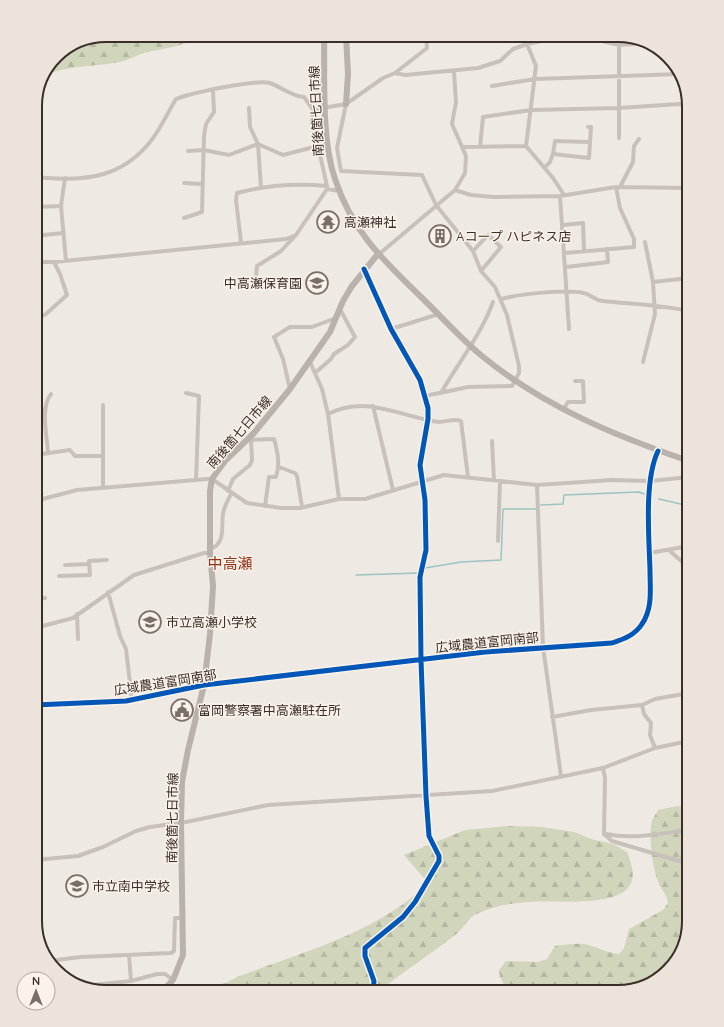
<svg xmlns="http://www.w3.org/2000/svg" width="724" height="1027" font-family="Quicksand,'Noto Sans JP',sans-serif">
	<style>
		.forest { fill: url(#forest-firs) }
		.lines { fill: none; stroke-linecap: round; stroke-linejoin: round }
		.stream { stroke: #9cc3c2; stroke-width: 1.5 }
		.street { stroke: #c8c1bb; stroke-width: 4 }
		.secondary { stroke: #b9b1ab; stroke-width: 6 }
		.cycleway-casing { stroke: #fbf3ea; stroke-width: 8 }
		.cycleway { stroke: #0057b8; stroke-width: 5 }
		.labels { text-anchor: middle; dominant-baseline: central; stroke-width: 3; stroke-linejoin: round; paint-order: stroke }
		.street-label { font-size: 13px; fill: #3a2e28; stroke: #fbf3ea }
		.poi-label { font-size: 13px; fill: #3a2e28; stroke: #fbf3ea; text-anchor: start }
		.quarter-label { font-size: 15px; fill: #91341a; stroke: #fbf3ea }
		.rim { fill: none; stroke: #3a2e28; stroke-width: 2 }
	</style>
	<defs>
		<pattern id="forest-firs" width="22" height="20" patternUnits="userSpaceOnUse"><rect width="22" height="20" fill="#d1d5bb"/><path d="M5 1l3.5 6h-7zM16 11l3.5 6h-7z" fill="#b4b7a1"/></pattern>
	</defs>
	<rect width="100%" height="100%" fill="#efe9e3"/>
	<path class="forest" d="M106 35H198V36C185 46 168 48 152 51 141 53 131 59 120 62 95 67 65 65 42 77L59 53Z
		M677 806 689 807V921L679 957 654 982 618 992H508L500 977 499 970 506 961 538 962 547 959 555 946C564 945 574 943 584 944 596 946 606 953 619 954L624 948 629 929 663 910 668 903C667 895 664 893 660 886 653 873 648 836 652 821 653 818 656 814 658 810Z
		M507 826 542 827 574 832 591 839 613 844 627 852C632 865 637 878 627 889 609 907 553 900 529 902 512 903 494 906 479 913 469 916 463 929 455 935 430 955 403 971 379 992H179L184 989 226 983 237 977C302 952 378 933 428 883L404 855 465 830Z"/>
	<g class="lines">
		<path class="stream" d="M659 499 689 506
			M541 505 563 504 564 495 639 492 644 494
			M425 568 461 562 501 560 503 509H537
			M356 575 419 573"/>
		<path class="street" d="M617 35 619 45V138
			M395 73 427 48 426 35
			M492 86 535 79 680 74
			M346 104 337 148 341 171 422 175 436 205 473 251 481 271 495 287 507 315 519 366V373L512 386 468 387 425 396
			M249 108 250 127 258 144 261 188
			M526 146 536 66 527 44
			M464 147 526 146 553 178 564 195
			M480 147 483 117 531 110 619 108 679 104 689 105
			M188 151 204 150 229 155 258 144 283 155 318 146
			M553 154 555 141 590 142
			M545 167 550 162 553 154 589 158 591 127H588
			M35 177C88 183 130 177 159 129 165 119 170 109 176 99 191 93 256 79 270 83 281 87 291 96 304 97L314 111
			M65 178 61 206 66 261
			M184 183 202 184
			M327 186 318 146 311 122 314 111 317 109 346 104 383 78 395 73 405 75 478 68 500 61 513 49 527 44 551 39 584 37 619 45 649 43
			M620 187 633 162 634 146 639 139
			M455 190 471 195 493 197 560 196 616 187 689 188
			M560 196 569 329
			M35 207 61 206
			M184 218 202 212 204 136 206 124 214 112 213 91
			M563 225 583 223 584 251
			M35 236 63 233
			M241 242 236 200 237 193C267 185 296 183 327 186V189
			M645 242 653 282 689 278
			M473 251 488 235 501 247 481 271
			M565 253 634 247V239L620 208 616 187
			M35 255 37 262
			M378 255 455 190 465 173 466 156 452 124 456 102 454 72
			M35 262H54L286 239 296 235
			M566 267 608 262 607 249
			M364 269 391 329 420 380 428 408V419L420 465 425 500 426 550 420 577 421 660 426 796 429 836 439 856V861L415 902 403 917 365 948V956L374 981 373 992
			M256 277 257 266 281 251 296 235 327 189 339 191
			M501 299C520 294 564 289 584 293 590 294 596 301 603 301 631 304 661 305 689 311
			M35 320 46 314 67 295 60 274 54 262
			M391 329 439 314
			M310 362 322 389 328 414 339 499
			M643 362 655 314 653 282
			M315 373 331 359 334 354 348 345 355 337 340 309
			M290 389 283 359 274 337 290 327H312L336 318
			M186 393 199 396 196 480
			M441 393C458 363 481 335 493 302
			M103 405V488
			M373 406 393 490
			M563 410 568 402H584L583 381H575
			M35 412 45 410
			M328 414C367 394 400 417 439 422 447 422 454 418 461 421L468 477
			M251 440 274 439C278 453 280 464 276 477H269L265 506
			M492 441 494 480
			M48 452C47 435 40 408 51 394
			M35 455 70 450 75 456H103
			M279 467 295 473 297 476 302 507
			M35 474 41 500
			M537 485 543 647 561 776
			M228 491 233 479 250 465 252 460 251 439
			M35 501 77 490 207 479H212L247 503 281 508H300L339 499H365L444 475 537 485 612 480 650 481 689 477
			M498 541 500 481
			M210 549C226 544 221 527 223 514 224 506 228 500 231 494
			M670 551 689 568
			M649 553 689 546
			M35 560 36 584
			M65 565 89 564
			M59 576 90 575 89 561 107 560
			M108 592 120 636 126 649 132 700
			M35 599 45 598
			M77 614 78 639
			M35 628 73 618 134 575 204 553H210
			M642 705 644 714 651 723 650 735 655 748
			M552 717 591 710 642 705 655 699 689 693
			M603 768 605 778 604 834
			M604 834 612 841 689 864
			M606 834C634 840 661 833 689 830
			M35 860 78 856 103 847 136 831 150 827 186 822 268 805 492 791 603 768 655 748 689 741
			M679 861 682 858 689 859
			M129 955 131 981
			M48 961 81 957 171 953 174 951 175 918H183
			M83 986 131 981 157 974H165L173 980"/>
		<path class="secondary" d="M324 35C325 79 321 138 335 179 352 231 382 259 420 296 441 316 460 338 482 356 543 406 615 436 689 461
			M346 104 348 74 346 35
			M35 705 126 701 204 685 485 652 612 643C624 639 635 635 642 624 653 608 650 588 650 570 649 537 644 480 658 451
			M158 992 165 988 173 980 183 955 181 823 182 782 188 750 204 685 210 634 213 586 210 553V491L212 479 225 461 253 434 290 389 330 332 343 301 352 286 377 255"/>
		<g class="cycleway-casing">
			<path id="cycleway" d="M364 269 391 329 420 380 428 408V419L420 465 425 500 426 550 420 577 421 660 426 796 429 836 439 856V861L415 902 403 917 365 948V956L374 981 373 992
				M35 705 126 701 204 685 485 652 612 643C624 639 635 635 642 624 653 608 650 588 650 570 649 537 644 480 658 451"/>
		</g>
		<use href="#cycleway" class="cycleway"/>
	</g>
	<defs>
		<g id="temple-ring" transform="scale(1.15)"><circle r="9.5" fill="#fbf3ea" stroke="#796f69" stroke-width="1.5"/><path d="M0-6L5-2H3V0L6.5 2.5H4V6H1.5V3h-3V6H-4V2.5H-6.5L-3 0V-2H-5Z" fill="#796f69"/></g>
		<g id="building-ring" transform="scale(1.15)"><circle r="9.5" fill="#fbf3ea" stroke="#796f69" stroke-width="1.5"/><path d="M-4-6H4V6H1V3H-1V6H-4ZM-2.5-4.3h1.7v1.8h-1.7ZM.8-4.3h1.7v1.8H.8ZM-2.5-1h1.7V.8h-1.7ZM.8-1h1.7V.8H.8Z" fill="#796f69"/></g>
		<g id="school-ring" transform="scale(1.15)"><circle r="9.5" fill="#fbf3ea" stroke="#796f69" stroke-width="1.5"/><path d="M0-5L7-2L0 1L-7-2ZM-4 1L0 2.5L4 1V4Q0 6-4 4Z" fill="#796f69"/></g>
		<g id="civic-ring" transform="scale(1.15)"><circle r="9.5" fill="#fbf3ea" stroke="#796f69" stroke-width="1.5"/><path d="M-.6-6.5H3V-4.5H.6V-3L4-1V1h2V6H-6V1h2V-1L-.6-3ZM-1.2 2.5V6h2.4V2.5Z" fill="#796f69"/></g>
	</defs>
	<g fill-rule="evenodd">
		<use href="#temple-ring" x="328" y="222"/>
		<use href="#building-ring" x="440" y="236"/>
		<use href="#school-ring" x="317" y="283"/>
		<use href="#school-ring" x="150" y="622"/>
		<use href="#civic-ring" x="182" y="710"/>
		<use href="#school-ring" x="77" y="886"/>
	</g>
	<g class="labels">
		<g class="street-label">
			<text transform="translate(316 111) rotate(-93)">南後箇七日市線</text>
			<text transform="translate(239 432) rotate(-49)">南後箇七日市線</text>
			<text transform="translate(487 642) rotate(-6)">広域農道富岡南部</text>
			<text transform="translate(165 682) rotate(-9)">広域農道富岡南部</text>
			<text transform="translate(172 818) rotate(-89)">南後箇七日市線</text>
		</g>
		<g class="poi-label">
			<text x="344" y="222">高瀬神社</text>
			<text x="456" y="236">Aコープ ハピネス店</text>
			<text x="302" y="283" text-anchor="end">中高瀬保育園</text>
			<text x="166" y="622">市立高瀬小学校</text>
			<text x="198" y="710">富岡警察署中高瀬駐在所</text>
			<text x="92" y="886">市立南中学校</text>
		</g>
		<g class="quarter-label">
			<text x="230" y="563">中高瀬</text>
		</g>
	</g>
	<path d="M0 0H724V1027H0ZM106 42H618A64 64 0 0 1 682 106V921A64 64 0 0 1 618 985H106A64 64 0 0 1 42 921V106A64 64 0 0 1 106 42Z" fill="#ece3da" fill-rule="evenodd"/>
	<path class="rim" d="M106 42H618A64 64 0 0 1 682 106V921A64 64 0 0 1 618 985H106A64 64 0 0 1 42 921V106A64 64 0 0 1 106 42Z"/>
	<g transform="translate(36 991)"><circle r="19" fill="#fbf3ea" stroke="#aea49c"/>
	<path d="M0-3L7 15L0 10L-7 15Z" fill="#796f69"/>
	<text y="-6" font-size="11" font-weight="bold" text-anchor="middle" fill="#3a2e28">N</text>
	</g>
</svg>
